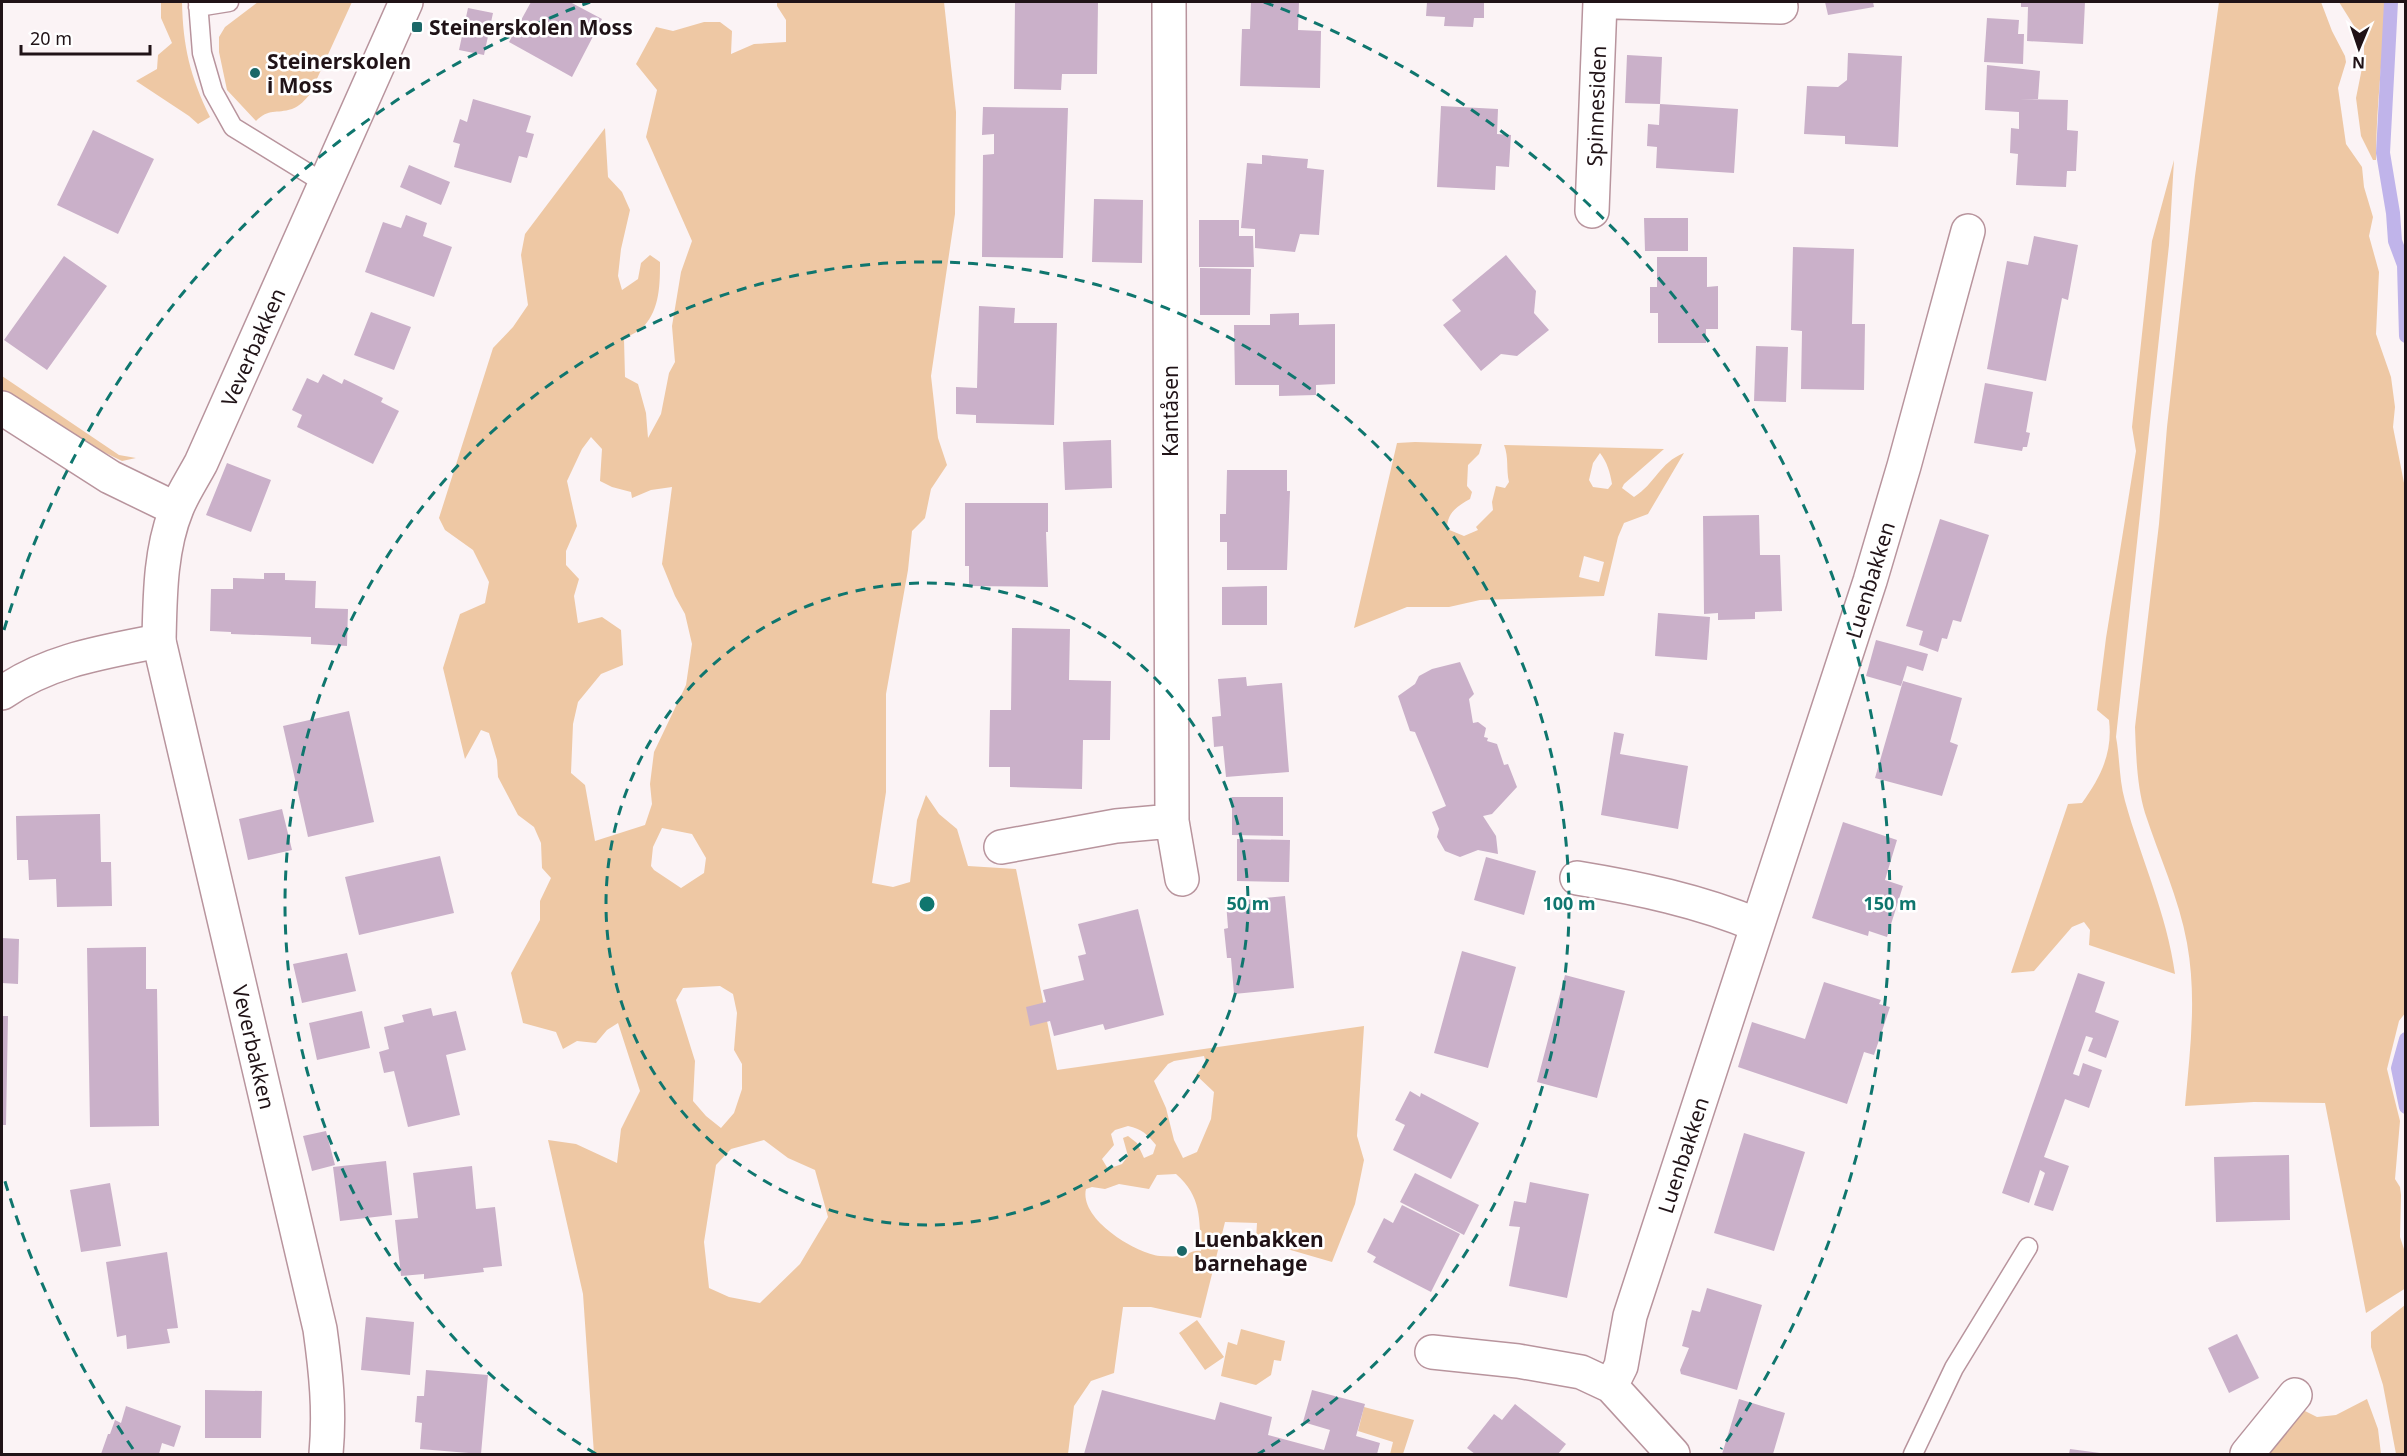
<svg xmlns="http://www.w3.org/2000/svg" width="2407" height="1456" font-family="'Noto Sans',sans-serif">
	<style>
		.green { fill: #eec8a4; fill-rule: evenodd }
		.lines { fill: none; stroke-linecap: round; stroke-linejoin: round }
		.stream { stroke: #c0b4ea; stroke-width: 14 }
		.building { fill: #cab0c9 }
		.lane-casing { stroke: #b8949d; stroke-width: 21 }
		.street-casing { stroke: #b8949d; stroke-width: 36 }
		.secondary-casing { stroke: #b8949d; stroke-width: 36 }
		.lane { stroke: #fff; stroke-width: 18 }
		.street { stroke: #fff; stroke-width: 33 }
		.secondary { stroke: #fff; stroke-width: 33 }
		.ring { fill: none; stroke: #0f766e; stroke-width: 3; stroke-dasharray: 10 8 }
		.poi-dot { fill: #1b6868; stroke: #fff; stroke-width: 2 }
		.labels { text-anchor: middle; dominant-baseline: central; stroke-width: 5; stroke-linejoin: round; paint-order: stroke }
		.poi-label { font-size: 21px; font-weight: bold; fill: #201317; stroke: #fff; text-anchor: start }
		.street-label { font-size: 21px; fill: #201317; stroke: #fff }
		.centre { fill: #0f766e; stroke: #fff; stroke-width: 3 }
		.ring-label { font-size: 18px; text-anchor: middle; font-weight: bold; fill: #0f766e; stroke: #fff; stroke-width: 5; stroke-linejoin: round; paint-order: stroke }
	</style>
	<rect width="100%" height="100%" fill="#fbf3f5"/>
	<path class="green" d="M161 2H182C183 47 190 76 210 117L198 124 189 116 136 81 157 69 158 55 172 43 161 18Z
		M258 2H352L310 94C305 100 300 106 292 109 276 114 269 108 256 121L227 90 219 52V37L225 27Z
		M777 2H944L956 112 955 214 931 376 938 438 947 465 931 489 925 518 912 531 908 570 886 694V792L872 883 893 887 910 882 917 820 926 795 939 814 957 829 968 866 1016 869 1057 1070 1364 1026 1357 1136 1364 1160 1355 1204 1332 1262 1256 1240 1257 1223 1225 1222 1201 1318 1151 1307H1123L1114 1373 1091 1381 1074 1406 1068 1454H594L583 1294 548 1140 576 1144 617 1163 621 1129 640 1091 618 1023 607 1030 596 1043 577 1041 563 1049 556 1032 523 1023 511 973 540 920V901L551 878 542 868 541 843 534 827 518 815 498 777 497 760 489 733 481 730 465 759 443 668 460 614 485 603 489 582 473 550 445 530 439 518 493 348 513 327 528 305 521 255 525 234 605 128 608 177 622 192 630 210 621 249 618 276 622 290 638 279 641 263 650 255 660 262C660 283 660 309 644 326 640 331 630 335 624 339L625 377 638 384 646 413 648 438 661 414 669 373 675 362 672 326 681 272 692 241 646 137 657 90 636 64 656 27 673 31 704 22H720L732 31 731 54 754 44 786 42V20L777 6ZM591 437 602 449 600 481 612 487 631 492 632 498 651 490 672 487 662 564 675 596 685 614 692 644 686 685 654 752 650 784 652 804 645 825 595 841 585 785 571 773 573 724 578 702 601 674 623 665 621 630 602 617 578 623 574 596 579 579 566 565V551L577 526 567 481 582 449ZM662 828 692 834 706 858 704 873 681 888 654 870 651 866 653 847ZM720 986 733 994 737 1013 734 1050 742 1064V1089L734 1113 721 1128 706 1116 693 1101 695 1061 676 1000 683 988ZM1204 1056 1206 1063 1196 1075 1214 1092 1211 1119 1197 1152 1183 1158 1174 1140 1166 1108 1154 1081 1168 1064 1174 1061ZM1128 1126C1142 1129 1147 1134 1156 1145L1153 1154 1144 1158 1137 1143 1128 1136 1123 1138 1128 1156 1122 1164 1108 1169 1102 1159 1114 1145 1111 1134 1115 1130ZM764 1140 788 1158 815 1170 828 1217 800 1264 760 1303 729 1297 709 1288 704 1242 716 1165 731 1149ZM1176 1174C1202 1197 1199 1218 1201 1251 1192 1249 1187 1256 1179 1256 1173 1257 1166 1256 1160 1256 1135 1253 1079 1219 1086 1189L1092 1187 1105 1189 1119 1184 1149 1189 1157 1175Z
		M2219 2H2321L2332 31 2345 56 2346 62 2338 88 2346 144 2362 167 2364 187 2373 217 2369 236 2379 272 2376 334 2391 377 2395 407 2393 427 2405 488 2406 1012 2399 1021 2387 1069 2400 1121 2395 1179 2400 1187 2401 1195 2400 1237 2405 1252 2406 1288 2366 1313 2325 1103 2254 1102 2185 1106C2190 1051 2197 998 2187 943 2179 898 2159 856 2145 813 2137 786 2136 756 2135 727L2159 524 2167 427 2195 176Z
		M2339 2 2386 3C2383 55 2376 107 2376 160H2373L2361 136 2356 98 2364 58V42Z
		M2174 160 2169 245 2116 737C2120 759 2119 780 2125 801 2141 859 2167 914 2175 974L2089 945 2090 930 2084 922 2072 927 2034 971 2011 973 2068 804 2082 803C2101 777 2113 752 2109 720L2097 710 2106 638 2136 451 2132 427 2152 241Z
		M2 376 119 455 136 458 122 461 69 435 2 394Z
		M1415 442 1482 444 1479 454 1468 465 1467 486 1472 492 1470 499C1457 506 1447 513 1447 529L1464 536 1478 530 1476 527 1493 510 1492 502 1496 486 1505 488 1509 482C1506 470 1509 457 1504 445L1664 449 1624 484 1622 488 1634 497C1656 483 1659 463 1684 453L1648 514 1624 523 1618 537 1604 596 1480 600 1449 607H1407L1354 628 1397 443ZM1600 453C1607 462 1610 472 1612 484L1608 489 1593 487 1589 480 1593 463ZM1584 556 1604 562 1599 582 1579 577Z
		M2405 1305V1454H2396L2383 1385 2371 1347V1332Z
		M1197 1320 1224 1357 1205 1370 1179 1333Z
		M1241 1329 1285 1341 1281 1361 1274 1360 1271 1375 1256 1385 1221 1376 1228 1342 1237 1345Z
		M2367 1399 2378 1429 2381 1454H2262L2299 1408 2317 1417 2336 1415Z
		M1364 1407 1414 1420 1403 1454H1390L1393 1442 1358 1431Z"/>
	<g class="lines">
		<path class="stream" d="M2391 2 2383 153 2393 213 2395 241 2404 265 2406 336
			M2406 1039 2398 1068 2406 1107"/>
	</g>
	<path class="building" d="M531 2H570L602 19 572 77 509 42Z
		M1015 2H1098L1097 74H1062L1061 90 1014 89Z
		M1251 2H1299L1298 30 1321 31 1320 88 1240 86 1242 29H1250Z
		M1427 2H1484V18H1474L1473 27 1444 26 1445 17 1426 16Z
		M1825 2H1873L1874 7 1828 15Z
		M2021 2H2085L2083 44 2027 41 2028 7H2021Z
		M468 8 493 13 484 55 459 50Z
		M1987 18 2019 20 2018 34H2024L2023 64 1984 62Z
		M1848 53 1902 56 1898 147 1845 144V136L1804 134 1807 86 1838 87 1847 80Z
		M1627 55 1662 57 1660 104 1625 103Z
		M1987 65 2040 71 2038 99H2019L2068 100 2067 130 2078 131 2076 171H2067L2066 187 2016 185 2018 154 2010 153 2011 128 2019 129V112L1985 110Z
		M473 99 531 116 526 132 534 134 527 158 519 156 511 183 454 167 460 144 453 142 460 119 467 122Z
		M1660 104 1738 109 1734 173 1656 168 1657 147 1647 146 1648 124 1659 125Z
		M1441 106 1498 109 1497 134 1511 135 1509 167 1496 166 1495 190 1437 187Z
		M983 107 1068 108 1063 258 982 257 983 155 994 154V134L982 135Z
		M93 130 154 159 118 234 57 205Z
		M1262 155 1308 159 1307 168 1324 170 1319 235 1300 234 1295 252 1255 248V229L1241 228 1247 163 1262 164Z
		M409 165 450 182 441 205 400 187Z
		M1094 199 1143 200 1142 263 1092 262Z
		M406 215 427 223 423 236 452 247 434 297 365 272 383 222 401 228Z
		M1644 218H1688V251H1645Z
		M1199 220H1239V236H1253L1254 267H1199Z
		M2034 236 2078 245 2068 300 2062 298 2046 381 1987 369 2007 261 2028 265Z
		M1793 247 1854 249 1852 324H1865L1864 390 1801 389 1802 331 1791 330Z
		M1506 255 1536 291 1534 313 1549 330 1517 356 1501 354 1481 371 1443 325 1461 311 1452 300Z
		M64 256 107 286 47 370 4 340Z
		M1657 257H1707V287L1718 286V329H1706V343H1658V313H1650V287H1657Z
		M1200 268 1251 269 1250 315H1200Z
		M979 306 1015 308 1014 323H1057L1054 425 976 423V415L956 414V387L977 388Z
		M371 312 411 327 394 370 354 355Z
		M1299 313V325L1335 324V384L1316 385V395L1279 396V385H1235L1234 325H1270V314Z
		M1756 346 1788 347 1786 402 1754 401Z
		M323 374 342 384 344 379 383 398 381 402 399 411 373 464 297 427 302 415 292 410 307 378 318 383Z
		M1985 383 2033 392 2026 432 2030 433 2027 447H2023L2022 451 1974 443Z
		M1111 440 1112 488 1065 490 1063 442Z
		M227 463 271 480 251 532 206 515Z
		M1227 470H1287V491H1290L1287 570H1227V542H1220V514H1226Z
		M965 503H1048V532H1046L1048 587 969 586V566H965Z
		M1759 515 1760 555H1780L1782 611 1755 612V619L1718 620V613L1704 614 1703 516Z
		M1940 519 1989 535 1961 622 1953 620 1947 639 1942 638 1938 652 1919 645 1923 631 1906 626Z
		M264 573H285V580L316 581 315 608 348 609 347 646 311 644V637L231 634V632L210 631 211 589H233V578L264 579Z
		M1267 586V625H1222V587Z
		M1658 613 1710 617 1707 660 1655 656Z
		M1012 628 1070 629 1069 680 1111 681 1110 740H1083L1082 789 1010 787V767H989L990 710H1011Z
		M1876 640 1928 654 1923 671 1907 666 1901 686 1866 676Z
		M1460 662 1474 694 1469 699 1473 723 1478 722 1486 728 1484 737 1488 738 1487 741 1497 744 1504 765 1508 764 1517 787 1492 814 1483 816 1496 836 1498 854 1478 850 1460 857 1445 851 1437 837 1439 829 1432 812 1446 806 1415 732 1410 731 1398 696 1415 684 1419 676 1432 669Z
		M1246 677 1247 686 1282 683 1289 772 1226 777 1223 746 1214 747 1212 717 1221 716 1218 679Z
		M1903 681 1962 698 1950 742 1958 745 1942 796 1875 778Z
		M349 711 374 822 308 837 283 726Z
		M1614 732 1624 734 1620 754 1688 766 1678 829 1601 815Z
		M1232 797H1283V836L1232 835Z
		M282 809 292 850 248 860 239 819Z
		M100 814 101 862H111L112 906 57 907 56 879 29 880 28 860H17L16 816Z
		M1843 822 1897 840 1885 880 1903 886 1887 937 1869 931 1868 936 1812 918Z
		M1237 839 1290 840 1289 882 1237 881Z
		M440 856 454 913 359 935 345 877Z
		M1486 857 1536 871 1524 915 1474 900Z
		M1285 896 1294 988 1234 994 1231 958H1227L1224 929 1228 928 1226 902Z
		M1138 909 1164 1015 1105 1030 1103 1024 1054 1036 1050 1021 1030 1026 1026 1007 1046 1002 1043 990 1084 980 1078 956 1086 954 1078 924Z
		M2 938 19 939 18 984 2 983Z
		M146 947V989H157L159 1126 90 1127 87 948Z
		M1462 951 1516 967 1488 1068 1434 1053Z
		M347 953 356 991 302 1003 293 964Z
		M2078 973 2105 982 2095 1012 2119 1021 2106 1058 2088 1051 2093 1038 2086 1036 2073 1074 2079 1076 2083 1063 2102 1070 2089 1108 2065 1099 2044 1157 2069 1166 2053 1211 2034 1205 2045 1173 2040 1170 2029 1203 2002 1193Z
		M1565 975 1625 991 1597 1098 1537 1082Z
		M1824 982 1881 1000 1879 1004 1890 1007 1874 1055 1864 1052 1847 1104 1738 1067 1752 1022 1805 1039Z
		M431 1008 433 1016 456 1011 466 1050 446 1055 460 1115 408 1127 394 1071 384 1073 379 1052 389 1049 384 1027 404 1022 402 1015Z
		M362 1011 370 1048 317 1060 309 1023Z
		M2 1016H8L6 1125H2Z
		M1410 1091 1420 1097 1421 1093 1479 1123 1451 1179 1393 1150 1405 1125 1395 1120Z
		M326 1131 335 1165 312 1171 303 1136Z
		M1744 1133 1805 1152 1774 1251 1714 1233Z
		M2289 1155 2290 1220 2216 1222 2214 1157Z
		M386 1161 392 1215 340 1221 333 1167Z
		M472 1166 476 1209 495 1207 502 1266 483 1268 484 1272 424 1279V1274L401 1276 395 1220 418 1218 413 1173Z
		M1415 1173 1479 1205 1464 1235 1400 1202Z
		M1530 1182 1589 1194 1567 1298 1509 1286 1520 1227 1509 1226 1514 1201 1526 1203Z
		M110 1183 121 1246 81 1252 70 1190Z
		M1402 1205 1460 1234 1431 1292 1373 1262 1376 1257 1367 1252 1384 1218 1393 1223Z
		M167 1252 178 1328 167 1329 170 1343 127 1349 126 1335 117 1337 106 1262Z
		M1707 1288 1762 1305 1737 1390 1681 1374 1680 1370 1689 1348 1682 1346 1692 1310 1700 1312Z
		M366 1317 414 1322 410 1375 361 1370Z
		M2237 1334 2259 1378 2229 1393 2208 1348Z
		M426 1370 488 1375 481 1454 420 1449 422 1423 415 1422 417 1396H424Z
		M205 1390 262 1391 261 1438H205Z
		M1102 1390 1215 1420 1220 1402 1272 1417 1268 1435 1324 1450 1330 1430 1303 1422 1312 1390 1365 1404 1356 1436 1380 1443 1377 1454H1084Z
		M1739 1399 1785 1413 1773 1454H1722Z
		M1515 1404 1566 1444 1558 1454H1475L1467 1448 1494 1414 1502 1420Z
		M126 1406 181 1426 174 1447 162 1443 159 1454H101L108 1434H110L115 1420 121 1423Z
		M2070 1449 2100 1453V1454H2069Z"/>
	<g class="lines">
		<g class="lane-casing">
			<path id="lane" d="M198 2 202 53 213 91 233 127 324 183
				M198 7 229 2
				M1913 1454 1954 1368 2028 1247"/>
		</g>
		<g class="street-casing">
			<path id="street" d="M1169 2 1172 821 1182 879
				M1617 2 1781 7
				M1592 211 1600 2
				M2 408 110 477 176 509
				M2 693C49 660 104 652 159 641
				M1001 847 1116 826 1172 821
				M1577 878C1638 888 1700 901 1757 925
				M1432 1352 1518 1361 1581 1372 1611 1386 1673 1454
				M1611 1386 1621 1366 1630 1316 1870 581 1904 466 1968 231
				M2247 1454 2295 1395"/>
		</g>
		<g class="secondary-casing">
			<path id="secondary" d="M326 1454C330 1411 326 1372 320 1329L159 641C160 597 160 549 177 508 183 493 193 478 201 463L406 2"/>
		</g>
		<use href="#lane" class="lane"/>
		<use href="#street" class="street"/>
		<use href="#secondary" class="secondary"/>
	</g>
	<g class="ring">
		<circle cx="927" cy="904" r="321"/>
		<path d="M596 1454A642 642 0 1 1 1258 1454"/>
		<path d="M133 1449A963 963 0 0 1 4 1178M4 630A963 963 0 0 1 590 2M1264 2A963 963 0 0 1 1721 1449"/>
	</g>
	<g class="poi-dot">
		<rect x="411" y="21" width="12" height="12" rx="3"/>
		<circle cx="255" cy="73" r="6"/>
		<circle cx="1182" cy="1251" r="6"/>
	</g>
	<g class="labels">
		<g class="poi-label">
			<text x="429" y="27">Steinerskolen Moss</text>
			<text x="267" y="61">Steinerskolen<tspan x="267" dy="24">i Moss</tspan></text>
			<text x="1194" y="1239">Luenbakken<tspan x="1194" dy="24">barnehage</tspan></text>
		</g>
		<g class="street-label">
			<text transform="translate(1596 106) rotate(-88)">Spinnesiden</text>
			<text transform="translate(253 347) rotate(-66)">Veverbakken</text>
			<text transform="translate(1170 411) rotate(-90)">Kantåsen</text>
			<text transform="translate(1870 580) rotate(-73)">Luenbakken</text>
			<text transform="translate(254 1047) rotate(77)">Veverbakken</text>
			<text transform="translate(1683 1155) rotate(-72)">Luenbakken</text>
		</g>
	</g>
	<circle cx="927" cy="904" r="9" class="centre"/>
	<g class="ring-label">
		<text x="1248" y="910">50 m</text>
		<text x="1569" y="910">100 m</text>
		<text x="1890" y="910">150 m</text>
	</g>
	<rect width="2407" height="1456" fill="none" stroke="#201317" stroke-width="6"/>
	<g transform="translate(2359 48) rotate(182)" stroke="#ffffff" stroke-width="4.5" paint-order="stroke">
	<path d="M0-4.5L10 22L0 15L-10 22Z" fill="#201317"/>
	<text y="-9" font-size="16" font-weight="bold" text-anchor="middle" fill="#201317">N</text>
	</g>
	<path d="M21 45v9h129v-9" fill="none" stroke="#201317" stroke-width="3"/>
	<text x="30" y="45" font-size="18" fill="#201317" stroke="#ffffff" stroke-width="4.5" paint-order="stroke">20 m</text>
</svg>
